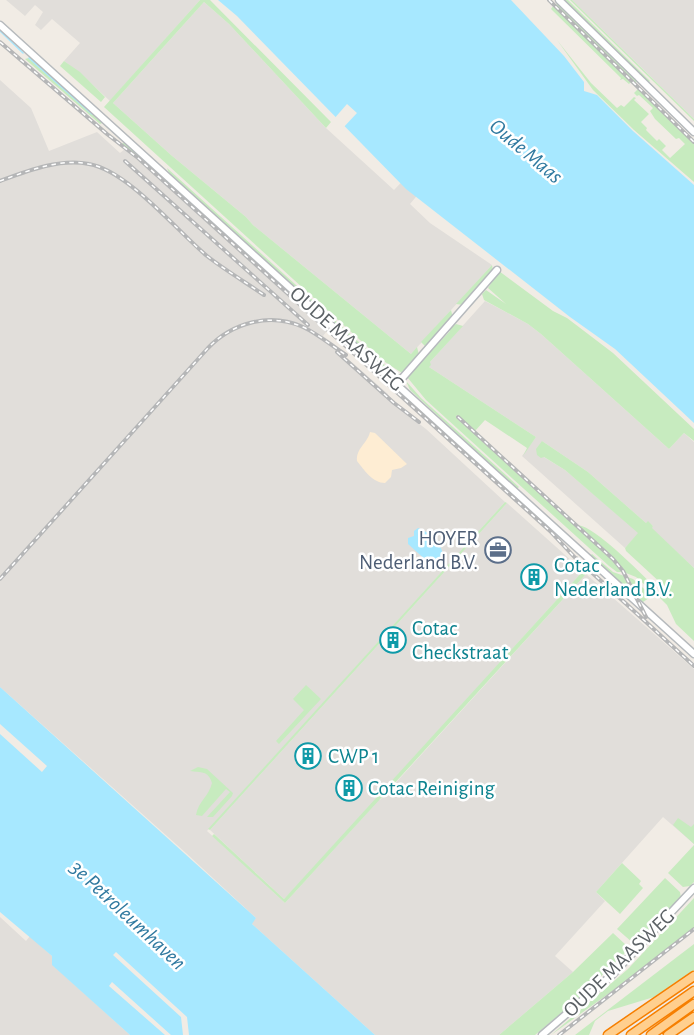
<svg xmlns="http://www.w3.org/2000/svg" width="694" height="1035" font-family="'Alegreya Sans',sans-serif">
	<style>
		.industrial { fill: #e1deda }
		.green { fill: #c7ebbf }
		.sand { fill: #feedd3 }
		.water { fill: #a7e8ff }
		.pier { fill: #f1ece5 }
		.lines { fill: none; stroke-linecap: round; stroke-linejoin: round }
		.stream { stroke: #a7e8ff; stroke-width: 1.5 }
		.minor-casing { stroke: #b6babd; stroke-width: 9 }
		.highway-casing { stroke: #f67f00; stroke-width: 11 }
		.minor { stroke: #fff; stroke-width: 6 }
		.highway { stroke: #ffcf8e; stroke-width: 8 }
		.rail-casing { stroke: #b5b6b7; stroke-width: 4 }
		.rail { stroke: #fff; stroke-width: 1.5; stroke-dasharray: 4.5; stroke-linecap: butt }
		.labels { text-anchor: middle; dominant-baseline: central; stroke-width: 5; stroke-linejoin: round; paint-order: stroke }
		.street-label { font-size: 21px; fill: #5d6367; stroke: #fff }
		.service-label { font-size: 21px; fill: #4e5e75; stroke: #fff; text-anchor: end }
		.culture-label { font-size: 21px; fill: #0d838f; stroke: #fff; text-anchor: start }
		.water-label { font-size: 22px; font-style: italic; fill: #317aa0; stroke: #fff }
	</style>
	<rect width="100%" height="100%" fill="#f1ece5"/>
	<path class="industrial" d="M6 0H200L110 101 80 73 64 61 80 43 52 19 41 30 35 25 43 12 35 5 25 16Z
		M572 0H694V119L642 68Z
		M204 2 229 24 326 128 394 190 416 167 430 180 410 204 430 223 492 265 411 354 253 225 246 217 171 155 113 103Z
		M0 80 31 108 49 151 97 132 120 153 125 149 327 331 323 336 348 354 346 357 388 394 385 398 426 429 505 502 207 831 285 903 378 801 284 899 210 830 507 503 583 571 376 799 380 800 586 574 694 669V844L663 817 596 892 605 901 555 956 573 972 499 1035H375L251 923 256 918 186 853 0 687Z
		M485 301 528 324 541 334 669 449 684 433 694 442V568L651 528 653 526 648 522 646 523 588 472 542 441V456L565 470 639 533 625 548 522 456 536 437 429 367 430 362Z
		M0 917 26 941 30 936 52 956 53 965 130 1035H0Z"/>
	<path class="green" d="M200 0H210L331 122 326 128 229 24 204 2 113 103 171 155 246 217 253 225 411 354 417 347 419 355 402 373 382 360 104 107Z
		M563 0H568L650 81 648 83Z
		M570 0H572L694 119V121Z
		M558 4 637 80 636 83 555 5Z
		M553 6 631 82 629 84 623 79 620 80 621 78 551 9Z
		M557 40 591 83 617 108 621 105 624 107 634 97 636 98 634 100 649 114 641 122 647 128 646 130 657 141 659 139 666 146 662 150 670 158 685 144 679 138 676 139 655 119 650 111 653 108 639 95 637 96 634 93 638 89 694 144V182L634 130 593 90Z
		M32 57 104 122 100 124 25 59Z
		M64 61 80 72 105 97 101 102 60 66Z
		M126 142 506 487 507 489 181 195 121 144Z
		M167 168 382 363 400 375 396 377 390 374 169 173Z
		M492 265 493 271 463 305 456 304Z
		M499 271 553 311 567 318 613 353 694 429V441L684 433 669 449 541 334 528 324 484 300 482 294 486 290 506 304 488 288Z
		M451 310 453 318 426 347 421 342Z
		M456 324 463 326 430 362 431 365 429 367 536 437 523 456 527 448 485 420 475 431 457 415 456 417 604 551 622 572H617L609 566 426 400 407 377 450 331 449 329Z
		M406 381 421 398 519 487 517 489 410 390Z
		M542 441 588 472 646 523 648 521 653 526 652 528 694 568V641L676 624 667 605 659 597 664 591V586L626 551 625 548 638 533 565 470 544 457 541 458 537 455 536 449Z
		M505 502 507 503 210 830 208 829Z
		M578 525C597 528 638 571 654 586V593L636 577 626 573 611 555Z
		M592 554 613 572 633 579 652 596 643 602 637 599 590 556Z
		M583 571 586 574 285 903 212 836 214 834 284 899Z
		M306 685 321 699 279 744 276 741 304 710 293 699Z
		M198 767 207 769 233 793 232 796 213 817H207L230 792 226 789 202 816 196 815C198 802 209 796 212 783 208 770 201 773 190 771Z
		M678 818 691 827 694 824V844L673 825Z
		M694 845V882L690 886 683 887 668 873Z
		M622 863 641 881 639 884 643 888 620 914 596 892Z
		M665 878 680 892 681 898 639 942 633 943 617 929Z
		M694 898V928L643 969 551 1035 628 969Z
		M613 933 626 945V952L571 1005 535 1035H499L573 972Z
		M694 944V970L654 997 608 1011 595 1021 589 1035H575Z"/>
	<path class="sand" d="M370 432 375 433 407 464 401 468 392 470 391 477 385 483C373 483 364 470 357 461 356 448 367 444 370 432Z"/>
	<path class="water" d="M218 0H511L564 56 584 82V91L597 95 633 131 694 185V423L615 349 570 317 406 189 237 16Z
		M418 528C428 531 443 544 443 556L437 562H428L408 544V538L414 536V531Z
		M0 687 256 918 252 924 375 1035H130L52 965V956L0 912Z"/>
	<path class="pier" d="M347 104 357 113 342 129 333 120Z
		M0 724 47 766 42 772 0 734Z
		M116 952 187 1017 189 1035H183L181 1017 113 955Z
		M112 982 171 1035H165L109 986Z"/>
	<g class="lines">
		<path class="stream" d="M0 31 23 53
			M29 58 92 114"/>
		<g class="minor-casing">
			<path id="minor" d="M559 0 637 76
				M0 25 694 654
				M638 77 694 132
				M397 384 497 270
				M542 1035 613 974 694 888"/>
		</g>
		<g class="highway-casing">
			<path id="highway" d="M608 1035 694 976
				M631 1035 694 991
				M651 1035 694 1004
				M668 1035 694 1017"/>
		</g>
		<use href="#minor" class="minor"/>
		<use href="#highway" class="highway"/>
		<g class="rail-casing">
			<path id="rail" d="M549 0 694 142
				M0 42 107 134 138 158 550 531 580 563
				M125 161 308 325
				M0 181C27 171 60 158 89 164 128 171 176 230 207 256 225 270 245 282 264 295
				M337 352 394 403 419 422
				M458 417 613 559 623 571 646 617
				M576 558 694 666
				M0 579 208 348C232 323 269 312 303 327 318 334 332 346 346 355
				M559 1035 694 929"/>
		</g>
		<use href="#rail" class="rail"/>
	</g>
	<defs>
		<g id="office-ring" transform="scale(1.35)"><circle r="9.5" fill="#fff" stroke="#5c6f8a" stroke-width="1.5"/><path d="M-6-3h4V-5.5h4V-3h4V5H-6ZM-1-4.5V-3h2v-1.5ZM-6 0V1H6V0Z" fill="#5c6f8a"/></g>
		<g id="building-ring" transform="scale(1.35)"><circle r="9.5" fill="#fff" stroke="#0f9aa8" stroke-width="1.5"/><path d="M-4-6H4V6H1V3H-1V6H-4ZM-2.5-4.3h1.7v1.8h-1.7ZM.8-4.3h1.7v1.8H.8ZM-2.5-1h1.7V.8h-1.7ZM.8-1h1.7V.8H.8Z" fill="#0f9aa8"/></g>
	</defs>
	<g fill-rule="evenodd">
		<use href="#office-ring" x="498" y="550"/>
		<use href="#building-ring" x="534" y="577"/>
		<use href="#building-ring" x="393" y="640"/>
		<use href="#building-ring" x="308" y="756"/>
		<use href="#building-ring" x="349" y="788"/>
	</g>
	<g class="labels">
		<g class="street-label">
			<text transform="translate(347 339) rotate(42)">OUDE MAASWEG</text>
			<text transform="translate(619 963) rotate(-44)">OUDE MAASWEG</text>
		</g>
		<g class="service-label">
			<text x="478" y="538">HOYER<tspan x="478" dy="24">Nederland B.V.</tspan></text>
		</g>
		<g class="culture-label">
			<text x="554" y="565">Cotac<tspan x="554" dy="24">Nederland B.V.</tspan></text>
			<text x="412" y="628">Cotac<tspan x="412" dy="24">Checkstraat</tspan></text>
			<text x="328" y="756">CWP 1</text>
			<text x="368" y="788">Cotac Reiniging</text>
		</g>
		<g class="water-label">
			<text transform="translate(526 151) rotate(40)">Oude Maas</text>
			<text transform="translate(128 915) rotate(43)">3e Petroleumhaven</text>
		</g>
	</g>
</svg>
